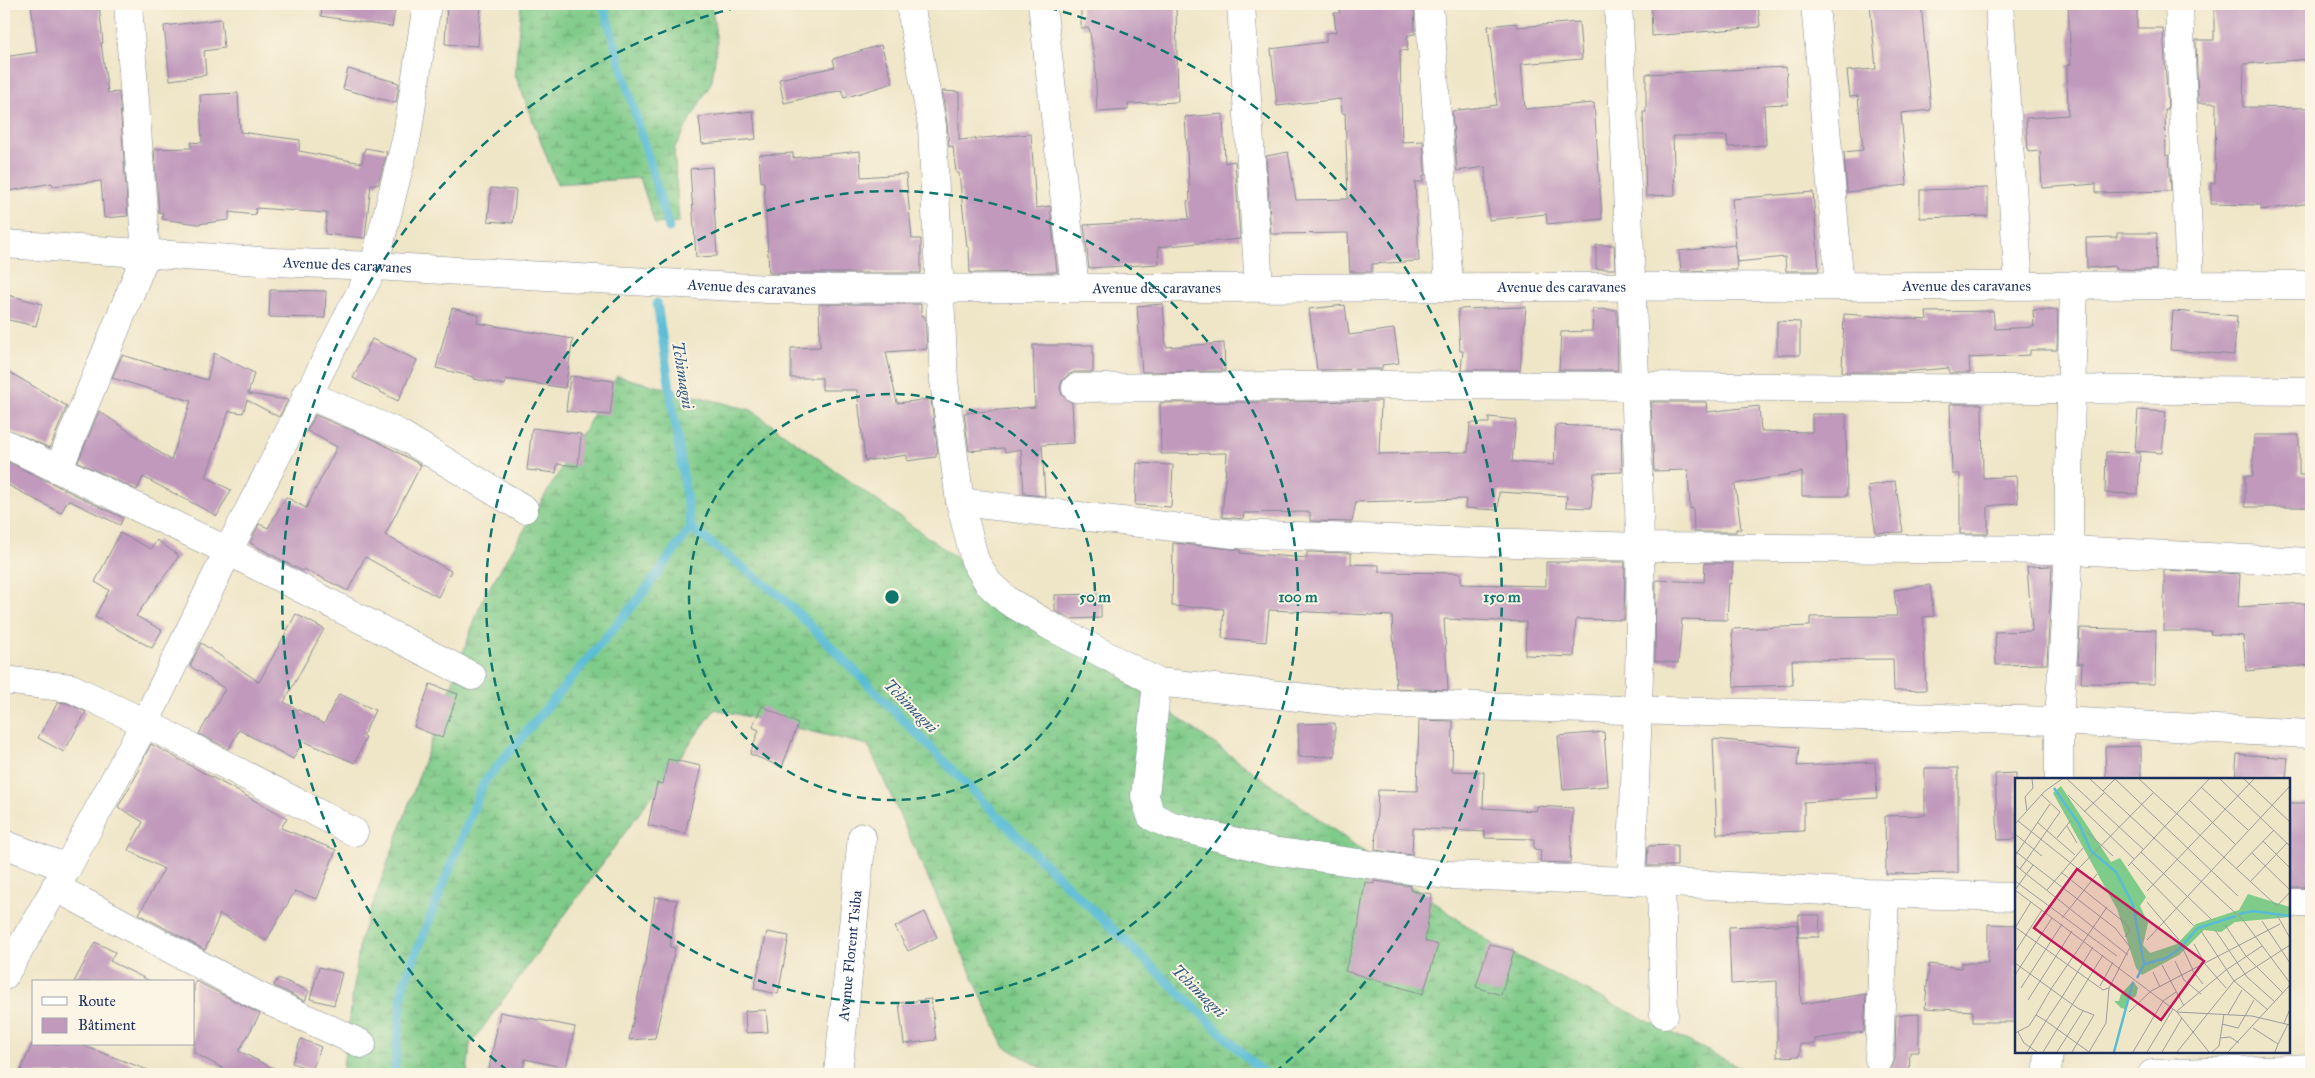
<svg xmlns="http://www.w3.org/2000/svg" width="2315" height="1078" font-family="'IM FELL Great Primer',serif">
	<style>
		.wetland { fill: url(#wetland-marsh); stroke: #4d7d74 }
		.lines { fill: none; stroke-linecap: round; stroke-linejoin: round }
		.stream { stroke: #58bcd6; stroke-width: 9 }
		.building { fill: #c099bc }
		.minor-casing { stroke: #858a92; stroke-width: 29 }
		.minor { stroke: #fff; stroke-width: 28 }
		.ring { fill: none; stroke: #0f766e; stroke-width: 2.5; stroke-dasharray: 9 6 }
		.labels { text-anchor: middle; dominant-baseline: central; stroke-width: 4; stroke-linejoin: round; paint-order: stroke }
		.street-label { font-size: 15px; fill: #1b2f5e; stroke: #fcf5e5 }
		.water-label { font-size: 16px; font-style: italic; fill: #2d5982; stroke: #fcf5e5 }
		.inset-river { fill: none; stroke: #58bcd6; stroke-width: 2.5 }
		.inset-road { fill: none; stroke: #9a9c9d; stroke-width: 1 }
		.view { fill: #c2185b; fill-opacity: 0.15; stroke: #c2185b; stroke-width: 2.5 }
		.inset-edge { fill: none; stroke: #1b2f5e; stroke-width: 2.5 }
		.centre { fill: #0f766e; stroke: #fcf5e5; stroke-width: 2.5 }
		.ring-label { font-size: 15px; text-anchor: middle; font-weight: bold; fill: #0f766e; stroke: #fcf5e5; stroke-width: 4; stroke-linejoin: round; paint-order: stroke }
	</style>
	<defs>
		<pattern id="wetland-marsh" width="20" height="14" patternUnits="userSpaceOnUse" patternTransform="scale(1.25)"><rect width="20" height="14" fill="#7fcb89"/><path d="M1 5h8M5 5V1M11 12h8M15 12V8" fill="none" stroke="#67a573"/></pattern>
	</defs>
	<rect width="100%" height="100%" fill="#fcf5e5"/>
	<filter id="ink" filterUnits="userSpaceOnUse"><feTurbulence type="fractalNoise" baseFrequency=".02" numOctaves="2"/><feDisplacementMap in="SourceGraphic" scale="10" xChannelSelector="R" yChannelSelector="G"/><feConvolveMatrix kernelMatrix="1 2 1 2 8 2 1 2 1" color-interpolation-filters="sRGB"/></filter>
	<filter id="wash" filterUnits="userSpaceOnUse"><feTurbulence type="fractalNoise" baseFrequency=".0096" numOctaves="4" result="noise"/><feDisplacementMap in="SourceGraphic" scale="20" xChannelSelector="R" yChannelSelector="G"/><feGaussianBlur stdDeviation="1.12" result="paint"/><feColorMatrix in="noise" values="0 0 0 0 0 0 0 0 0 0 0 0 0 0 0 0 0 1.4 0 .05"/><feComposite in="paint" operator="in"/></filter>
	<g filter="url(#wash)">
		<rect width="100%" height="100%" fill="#efe5c7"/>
		<path class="wetland" d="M521 4H711L717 42 712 81 674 149 679 222 655 224 640 178 557 184 515 74Z
			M617 376 751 410 1491 943 1754 1074H1052L1004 1046 868 745 715 709 470 1045 467 1074H342L360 940 482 600Z"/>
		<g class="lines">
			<path class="stream" d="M603 4 669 228
				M657 303 691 528 783 598 1045 864 1264 1074
				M394 1074 403 986 484 782 640 597 691 528"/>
		</g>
		<g id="blocks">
			<path class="building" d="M31 4H99L103 43H101L108 93 119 92 128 216 104 218 101 181 53 186 52 183 4 192V160L9 159 4 109V57L37 52Z
				M322 4H396L392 27 321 16Z
				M447 4H481L478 46 445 44Z
				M1081 4H1176L1178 102 1128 104V110L1097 112 1095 62 1089 28H1081Z
				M1339 4H1414L1415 34 1408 35 1407 51 1400 50 1402 142 1423 141 1425 175 1423 176V182H1415L1419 261 1372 264V272H1350L1348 233 1271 234 1266 156 1288 152 1296 200 1348 199 1345 113H1342L1341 99 1277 106 1271 49 1326 42V33L1336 32 1334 13H1340Z
				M1651 4H1758L1760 27 1652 36Z
				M1870 4H1921L1931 110 1901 113 1907 185 1847 192 1844 152 1863 150 1858 96 1850 97 1847 71 1876 69Z
				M2068 4H2137V28H2163L2168 110H2165L2166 156 2169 155 2171 191 2096 193V184L2042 188 2040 151 2028 152 2026 118 2068 115 2067 65 2071 64Z
				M2214 4H2311V59L2244 64 2243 107 2311 108V203L2261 210V205L2211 204V183H2215L2216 103H2198L2196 40H2214Z
				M221 19 224 48 204 51 206 75 170 80 164 26Z
				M1579 22 1582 59 1521 64 1525 109 1594 103 1602 219 1547 224 1546 214 1489 220 1485 167 1457 171 1452 111 1497 105 1488 26 1516 23 1517 27Z
				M881 45 893 83 844 98 842 90 784 103 779 79 835 67 833 59Z
				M1786 67 1788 104 1764 105 1766 145 1728 147 1727 136H1673L1675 195 1646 196 1643 112H1646V74Z
				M348 69 399 83 396 103 343 89Z
				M942 91 959 92V140L1031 134 1036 208 1050 206 1057 272 970 273 969 247H967L959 173H956L953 146 949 147 947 123Z
				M238 93 240 132 300 140 299 151 362 163 365 148 387 152 378 185 371 184 365 238 325 234 327 213 256 208 255 215 229 212V220L198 224 162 219 163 212 159 213 154 149 191 148V142L202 143 200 95Z
				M753 111 756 139 702 144 699 117Z
				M1223 114 1225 163 1235 161 1240 239 1158 247 1159 264 1089 268 1084 225 1189 219 1187 201 1190 200 1185 117Z
				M860 151 861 177 906 174 912 239H921V273H769L764 182H761L759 155 793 153V158Z
				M712 167 717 256 696 257 690 169Z
				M491 188 516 190 513 223 488 221Z
				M1988 188V216L1920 218V190Z
				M1813 192 1819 271H1786L1785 257 1737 262 1732 199Z
				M2117 233H2157L2156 270 2116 269V266L2087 268 2086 238 2117 237Z
				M1596 245H1614L1615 269H1596Z
				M1735 245 1737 270 1681 271 1679 251Z
				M270 290 326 291 325 318 269 317Z
				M4 294 42 304 36 326 4 319Z
				M819 304H921V316H925L927 349 886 352 897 403 931 399 938 454H936V457L907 461V455L865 461 857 390H822V378H791V348L820 347Z
				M1163 304 1166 347 1224 343 1225 371 1142 372 1137 306Z
				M1345 305 1349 335 1394 329 1399 363 1382 365V369L1317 370 1309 309Z
				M1526 307 1520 370H1461L1463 351H1460L1458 309Z
				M452 308 479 315 477 323 573 339 565 388 506 379 505 385 474 379V377L436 368Z
				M1593 309 1617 310 1618 370H1559L1561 332 1592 331Z
				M2033 310H2058L2057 350H2030V355L1969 358 1970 373H1949V368L1903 372H1842L1844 314 1927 320 1926 312 1993 311 1995 329 2034 327Z
				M2173 311 2237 316 2234 355 2170 350Z
				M1777 321 1800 322V355H1777Z
				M372 339 417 360 398 401 353 378Z
				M1033 345H1093V372H1075L1068 375 1062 381 1060 388 1062 395 1072 403 1074 443 1042 445 1045 496 1024 494 1021 449 1005 452 1004 448 969 451 964 413 1035 407Z
				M214 353 254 373 248 394 288 400 279 417 247 400 243 413 229 411 206 477 231 490 217 516 143 477 137 490 78 462 99 411 171 460 191 401 112 378 122 355 207 380Z
				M4 369 67 406 50 448 4 428Z
				M570 376 614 381 610 415 566 411Z
				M1381 401 1379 454 1468 452 1470 423H1489V417L1516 420 1512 462 1554 465 1556 425 1621 428 1622 472 1594 473 1591 508 1566 507 1567 496 1499 492 1498 510 1465 508 1466 499 1356 502 1352 522 1310 521V512L1244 513 1243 519 1234 518 1222 517 1227 453 1161 454 1160 403Z
				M1651 402H1706L1707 412 1759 406 1761 431 1812 432V414H1846L1847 496H1802V472L1735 484 1741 529H1736V532H1694L1693 508 1690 509 1688 470 1654 471Z
				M1950 404H1982L1983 478 2016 476 2018 503 1988 506V534H1960V474H1952Z
				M2138 410 2166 412 2162 453 2135 451Z
				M315 415 375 440 421 465 385 535 451 571 438 597 365 557 348 591 304 569 302 571 250 543 259 524 268 528 286 497 306 508 337 447 307 431Z
				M532 428 581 434 578 466 557 464 556 473 527 470Z
				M2254 435H2299V475H2311V507H2245V476H2253Z
				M2106 452 2140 453 2138 494 2105 493Z
				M4 460 123 518 120 525 68 500 61 513 4 483Z
				M1137 463 1173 465 1171 507 1135 505Z
				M1895 481 1903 532 1876 533 1868 486Z
				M120 533 151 549 157 540 179 556 136 616 162 630 152 648 95 617 109 590 95 582Z
				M1173 543 1241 550 1240 553 1307 558V552L1351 553V564L1379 565V572L1461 573V584L1546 586V562H1625L1624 620 1576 619 1574 657 1525 655 1526 622 1444 619 1448 690 1396 688 1392 616 1269 610 1266 642 1222 638 1224 609 1172 606Z
				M1705 563H1733L1731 584 1729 583 1727 620 1682 619 1678 663 1655 661 1656 580 1704 582Z
				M2052 566 2047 664 1996 665 1995 632 2032 631 2027 567Z
				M2164 570 2240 574 2238 607 2305 603 2307 640H2311V665L2246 671 2243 636 2210 634 2211 631H2164Z
				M1930 585 1934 616 1923 617 1926 690 1894 691 1893 659 1792 660 1793 685 1734 687 1732 629 1810 626V617L1897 616 1894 590Z
				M1101 594V618L1071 619 1055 611V595Z
				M296 614 324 629 284 702 324 724 339 694 375 710 363 736 366 737 355 763 303 741 293 759 239 730 229 749 199 734 225 689 190 666 201 643 259 682Z
				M2080 628 2156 630 2155 684 2081 683 2082 663 2078 664Z
				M430 684 458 694 442 738 414 727Z
				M58 702 67 703 86 712 64 752 38 738Z
				M762 706 798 724 782 767 750 754 759 730 752 727Z
				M1419 720 1453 721 1452 771 1484 772 1483 808 1536 811 1537 806 1573 808 1570 863 1540 862 1541 850 1534 849V839L1485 838V832L1413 828 1412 855 1375 850 1378 790 1417 791Z
				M1335 723V756L1299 757 1298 724Z
				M1604 732 1608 786 1563 790 1558 736Z
				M1713 739 1799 747 1797 766 1875 762 1877 798 1804 802V831L1717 834Z
				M151 744 287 818 281 828 336 850 317 899 295 891 266 941 220 914 205 950 139 914 164 869 128 850 143 822 118 807 140 769 139 768Z
				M2141 746V779H2106L2105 747Z
				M2237 754 2288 758 2286 779H2235Z
				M668 759 701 766 685 834 648 825 657 783 663 784Z
				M1925 768H1958V873L1886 874 1885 816 1925 815Z
				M2016 773V839L1998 840 1995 774Z
				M2289 803H2311L2309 887H2289Z
				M1677 845V866H1647L1648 846Z
				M1374 881 1411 886V891L1432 894 1425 941 1438 945 1423 994 1345 971 1358 928 1365 882 1374 884Z
				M655 897 677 900 670 947 675 948 655 1038 629 1040 646 958Z
				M925 912 937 937 908 951 895 927Z
				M1799 915H1820L1819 937H1798Z
				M1797 924 1801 1004 1866 994 1864 1032 1815 1039V1044H1800V1056L1777 1057V981L1731 984 1729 927Z
				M1988 924 2016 925V1022H1973V1011L1925 1008 1929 964 1961 968V963H1988Z
				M767 932 789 936 778 994 754 989Z
				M95 942 115 952 110 961 152 982H74Z
				M1489 944 1514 951 1501 995 1476 987Z
				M319 967 342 973 334 1005 310 999Z
				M278 978 309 991 305 1001 274 986Z
				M196 981 260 1014 239 1051 284 1074H234L194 1053V985Z
				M931 999 936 1040 904 1044 899 1003Z
				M766 1010 768 1032 746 1033 745 1011Z
				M500 1012 575 1027 566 1068 525 1059 522 1074H488Z
				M1919 1014V1052H1910L1909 1074H1880L1887 1073 1892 1068 1895 1060 1896 1015Z
				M301 1039 321 1047 312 1070 292 1063Z
				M32 1044H79L153 1072V1074H19Z"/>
		</g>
	</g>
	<g filter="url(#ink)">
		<use href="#blocks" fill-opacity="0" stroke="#858a92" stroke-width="1"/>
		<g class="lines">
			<g class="minor-casing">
				<g id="minor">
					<path d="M910 4 932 126 944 381 960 502 975 561 989 584 1008 601 1050 626 1157 682 1354 703 2059 721 2311 734"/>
					<path d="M1042 4 1075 287"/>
					<path d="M1241 4 1259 287"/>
					<path d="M1429 4 1449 286"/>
					<path d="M1618 4C1627 184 1636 365 1640 546 1642 657 1635 769 1631 881"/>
					<path d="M1815 4 1840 286"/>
					<path d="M1999 4 2019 285"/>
					<path d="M2179 4 2190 285"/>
					<path id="s1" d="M4 244 275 262 374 266 768 289 2311 285"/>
					<path d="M1076 388 1384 385 1634 386 2311 391"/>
					<path d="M306 394 398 433 524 509"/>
					<path d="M4 443 228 551 472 676"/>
					<path d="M59 468 146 254 128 4"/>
					<path d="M960 502 1233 534 1640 547 2069 550 2311 562"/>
					<path d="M4 680 71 688 145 723 354 832"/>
					<path d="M1157 682 1145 796 1151 816 1170 825 1272 851 1446 875 1631 881 1867 893 2016 897"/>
					<path d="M2059 779V721L2069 550V472L2074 285"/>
					<path d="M4 844 67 868"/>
					<path d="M1661 882 1664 1014"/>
					<path d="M55 887 260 997 362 1044"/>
					<path d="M2289 903H2311"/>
					<path d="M4 976 67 868 145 723 228 551 374 266 407 136 427 4"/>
					<path d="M1879 1059 1885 894"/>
					<path id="s2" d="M838 1074 862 837"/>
					<path d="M2047 1074 2049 1052"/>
					<path d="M2152 1074 2311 1068"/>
				</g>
			</g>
			<use href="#minor" class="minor"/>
		</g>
	</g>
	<g class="ring">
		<circle cx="892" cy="597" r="203"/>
		<circle cx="892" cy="597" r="406"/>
		<path d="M508 1071A610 610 0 0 1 750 4M1034 4A610 610 0 0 1 1276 1071"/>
	</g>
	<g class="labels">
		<g class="street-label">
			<text stroke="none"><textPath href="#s1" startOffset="344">Avenue des caravanes</textPath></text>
			<text stroke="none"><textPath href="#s1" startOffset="749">Avenue des caravanes</textPath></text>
			<text stroke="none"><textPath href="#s1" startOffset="1559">Avenue des caravanes</textPath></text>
			<text stroke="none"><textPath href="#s1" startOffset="1964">Avenue des caravanes</textPath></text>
			<text stroke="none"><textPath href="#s1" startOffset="1154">Avenue des caravanes</textPath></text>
			<text stroke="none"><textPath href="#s2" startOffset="119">Avenue Florent Tsiba</textPath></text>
		</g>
		<g class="water-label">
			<text transform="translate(683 375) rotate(81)">Tchimagni</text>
			<text transform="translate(911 706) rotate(45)">Tchimagni</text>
			<text transform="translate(1199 991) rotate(44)">Tchimagni</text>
		</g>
	</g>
	<g transform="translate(2015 778)">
		<rect width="275" height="275" fill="#efe5c7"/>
		<path d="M46 8 96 84 105 80 131 119 125 128 133 145 128 167 135 175 162 166 181 146 224 132 233 116 275 129V139L220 144 206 154 189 152 164 177 127 197 121 190 102 131 38 15ZM118 203 123 210 121 218 113 223 110 231 106 230 99 223H104L106 216Z" fill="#7fcb89"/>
		<path class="inset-river" d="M39 10 64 46 76 73 101 94 118 127 129 186 122 200M224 136 238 133 275 138M130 186 151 180 163 172 183 150 221 138M99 274 118 204"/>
		<path class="inset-road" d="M52 1 128 71M75 1 228 142 275 205M100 1 223 118M124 1 262 128 275 114M205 1 275 68M229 1 275 44M186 9 233 52M88 13 100 1M53 17 119 81M174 22 220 66M12 33 10 19 18 10 17 1M69 34 90 14M3 43 77 102M22 44 60 77M0 46 30 13 47 1M52 48 62 65M72 54 98 78M0 56 27 78M42 60 56 42M248 63 275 90M0 73 100 150 115 169 94 210 91 245 74 274M126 74 197 142M237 75 275 112M0 78 35 26M116 84 179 148M0 87 113 177M18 87 0 112 162 234 194 274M113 88 194 1M5 91 45 34 26 16M221 91 259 52M62 92 139 14M46 94 110 145 115 152 110 159M0 103 102 178M235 104 272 65M32 112 68 70M132 113 239 1M132 124 164 162M262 137 275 160M47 140 82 96M247 143 275 185M210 147 231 178 268 215M0 149 88 212 94 210M0 150 16 124M200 152 232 199 260 224M186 153 219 203 253 232M132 162 275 8M179 166 190 186 211 210M168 171 178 192M0 174 27 132M160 183 169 202 186 216M0 185 36 211 92 129M147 187 169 228M177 192 188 206M138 194 145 209M0 197 37 140M85 208 98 184M6 210 47 146M13 222 57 153M162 233 211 192 247 168M114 234 136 213 265 146M162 234 237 238 275 247M213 236 227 212M269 245 275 231M207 246 223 250 239 222M238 250 263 266 260 274M3 254 9 265 22 274M0 255 14 248 21 237M205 260 215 259 224 265M263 266 273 246M12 274 31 243 74 274M28 274 88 177M42 274 68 233M57 274 79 237 64 231 47 219 36 211 21 237 31 243 47 219 78 169M118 274 148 223 161 214M132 274 158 231M147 274 167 240M162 274 219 203 275 167M197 274 204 268 209 236M213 274 275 207"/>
		<path class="view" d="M62 91 189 183 146 242 19 150Z"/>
		<rect width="275" height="275" class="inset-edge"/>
	</g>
	<circle cx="892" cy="597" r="8" class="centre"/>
	<g class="ring-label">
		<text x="1095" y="602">50 m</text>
		<text x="1298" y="602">100 m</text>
		<text x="1502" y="602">150 m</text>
	</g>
	<rect width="2315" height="1078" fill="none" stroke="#fcf5e5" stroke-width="20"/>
	<rect x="32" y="980" width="162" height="65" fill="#fcf5e5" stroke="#a2a6af"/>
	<rect x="42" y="997" width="25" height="8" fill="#ffffff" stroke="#a2a6af"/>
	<text x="78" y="1006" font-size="15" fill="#1b2f5e">Route</text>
	<rect x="42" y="1018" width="25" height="15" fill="#c099bc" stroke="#a2a6af"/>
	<text x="78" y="1030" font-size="15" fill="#1b2f5e">Bâtiment</text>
</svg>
